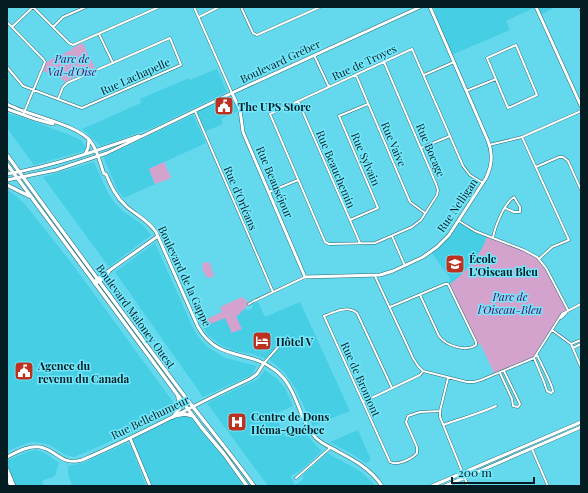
<svg xmlns="http://www.w3.org/2000/svg" width="588" height="493" font-family="'Playfair Display',serif">
	<style>
		.built { fill: #45cee4 }
		.green { fill: #d3a3cd }
		.lines { fill: none; stroke-linecap: round; stroke-linejoin: round }
		.minor-casing { stroke: #2b6973; stroke-width: 3 }
		.tertiary-casing { stroke: #2b6973; stroke-width: 4 }
		.secondary-casing { stroke: #2b6973; stroke-width: 4 }
		.primary-casing { stroke: #2b6973; stroke-width: 4.5 }
		.minor { stroke: #fff; stroke-width: 2 }
		.tertiary { stroke: #fff; stroke-width: 3 }
		.secondary { stroke: #fff; stroke-width: 3 }
		.primary { stroke: #fff; stroke-width: 3.5 }
		.labels { text-anchor: middle; dominant-baseline: central; stroke-width: 3; stroke-linejoin: round; paint-order: stroke }
		.park-label { font-size: 11px; font-style: italic; fill: #5a0256; stroke: #73e7fb }
		.street-label { font-size: 11px; fill: #041d22; stroke: #73e7fb }
		.poi-label { font-size: 11px; font-weight: bold; fill: #041d22; stroke: #73e7fb; text-anchor: start }
	</style>
	<rect width="100%" height="100%" fill="#64d9ee"/>
	<path class="built" d="M434 7H556L540 15 536 7 506 21 510 30 451 55 439 28Z
		M217 69 227 92 152 128 101 146 82 129 141 103 140 99 189 78 190 80Z
		M232 93 240 110 221 119 223 124 204 132 194 111Z
		M7 113 24 118 70 135 81 140 87 148 84 151 34 165 7 128Z
		M193 115 206 143 149 169 155 184 124 198 118 191 105 161 104 157Z
		M94 162 108 193 115 203 124 212 143 225 151 235 109 267 43 177Z
		M7 189 24 203 73 265 176 406 175 409 141 428 84 453 74 457 66 455 48 444 34 442 27 443 7 451Z
		M459 221 472 229 487 236 485 245 460 277 449 285 450 278 431 252 437 247Z
		M155 243 194 330 199 338 209 348 219 354 226 358 257 366 251 375 203 397 115 272Z
		M258 302 265 317 300 302 350 411 313 426 296 389 285 373 270 360 252 354 234 351 219 344 207 334 203 327 225 317 232 333 236 316 244 309 248 310 252 309 253 304Z
		M265 370 277 379 285 388 293 406 275 414 285 436 303 428 310 439 322 451 300 471 290 476 295 485 303 480V475L327 453 360 471 371 481 375 486H268L207 403 258 379Z
		M188 409 247 486H150L130 438Z
		M358 430 371 460 366 463 352 454 330 442Z
		M127 443 131 446 146 486H71L72 485 68 474V466L83 463Z
		M37 450 45 453 59 463 55 476 42 481 44 486H15L7 465 8 460 30 451Z"/>
	<path class="green" d="M83 43 95 68 65 82 62 79 43 71 46 62 71 50 74 47Z
		M164 162 171 177 169 179 155 184 149 169Z
		M487 236 531 253 542 262 568 310 564 313 534 358 495 375 481 345 476 343 449 285C464 274 483 253 487 236Z
		M207 262 210 263 214 276 210 278 207 277 203 271 202 265 203 263Z
		M242 297 247 301 249 304 241 312 240 314 236 316 242 329 232 333 225 318 203 327 200 322 222 312 220 307Z"/>
	<g class="lines">
		<g class="minor-casing">
			<path id="minor" d="M194 7 232 93
				M241 7 253 33 257 35 320 7
				M199 17 219 7
				M7 22 43 59 45 62 23 115
				M12 27 33 7 69 43 73 45 159 7
				M53 27 63 17 86 7
				M99 34 113 63
				M516 45 537 95 508 108 487 58Z
				M314 55 329 87
				M384 62 436 184 438 190 437 195 421 220 412 227 375 243 329 244 325 242 270 114 412 49 463 166 470 175 483 183
				M7 67 23 86 79 107 82 108 181 65 170 38 67 83 63 87 58 99
				M356 75 410 202 425 213
				M424 75 454 62
				M466 91 496 79
				M298 101 360 243
				M195 111 273 292
				M522 137 569 240 552 247 539 259
				M489 145 522 137 581 111
				M421 148 450 136
				M536 167 559 157H563L568 161 581 190
				M269 192 298 180
				M350 220 378 208 339 116 368 104
				M459 221 475 231 524 250 537 257 546 268 568 310
				M392 236 405 266
				M493 238C495 226 504 204 514 197L520 207V212H514L505 208
				M375 276 413 358 418 366 423 371 467 382H474L481 380 534 358 562 314 581 304
				M249 304 254 301 305 277
				M390 307 445 284H448L476 342V345C466 352 446 346 439 336L420 295
				M561 318 566 313 568 310
				M552 330 571 344 581 367
				M571 344 581 340
				M573 348 581 344
				M534 358 544 382 547 391 551 393 553 391C553 387 540 361 537 355
				M264 363 286 338
				M500 373 512 399 513 406 518 407 520 404 504 371
				M448 378 440 411V417L468 486
				M392 388 357 313C347 305 334 312 324 316L390 462C397 466 412 459 417 453V447L406 422 408 416 420 412 440 411
				M363 402 420 375 423 371
				M443 425C461 418 479 414 496 406
				M532 449 548 486
				M296 478 330 448"/>
		</g>
		<g class="tertiary-casing">
			<path id="tertiary" d="M536 7 581 106
				M232 93 240 110 243 132 305 277 380 275 393 271 423 257 437 247 449 235 486 178C492 166 493 153 488 141L430 7
				M7 104C28 116 78 124 91 142 98 151 100 163 104 174H106C111 186 116 197 126 206 136 215 148 220 156 232L198 327C218 362 248 349 275 370 299 388 297 419 316 438 322 444 330 447 337 451 354 460 371 469 382 486
				M7 109 35 119 53 124
				M96 280 158 236
				M95 284 107 276 109 271
				M130 438 150 486
				M7 457C17 452 29 445 40 447 57 450 61 466 82 460 139 436 193 405 250 379L257 374 264 363
				M7 469 14 486
				M7 477 11 486"/>
		</g>
		<g class="secondary-casing">
			<path id="secondary" d="M580 7 581 9
				M85 154 88 148 89 139
				M7 174C53 166 96 151 139 136
				M7 180 56 170 107 153 234 92 420 7
				M432 486 581 422
				M445 486 581 427"/>
		</g>
		<g class="primary-casing">
			<path id="primary" d="M7 155C62 231 118 307 174 382 200 417 228 450 254 486
				M7 164 202 428 224 454 247 486
				M7 185 29 196
				M174 416 185 414 193 416
				M173 417 180 408 178 397"/>
		</g>
		<use href="#minor" class="minor"/>
		<use href="#tertiary" class="tertiary"/>
		<use href="#secondary" class="secondary"/>
		<use href="#primary" class="primary"/>
	</g>
	<defs>
		<g id="civic-square" transform="scale(1)"><rect x="-9" y="-9" width="18" height="18" rx="4" fill="#bd3120" stroke="#73e7fb"/><path d="M-.6-6.5H3V-4.5H.6V-3L4-1V1h2V6H-6V1h2V-1L-.6-3ZM-1.2 2.5V6h2.4V2.5Z" fill="#fff"/></g>
		<g id="school-square" transform="scale(1)"><rect x="-9" y="-9" width="18" height="18" rx="4" fill="#bd3120" stroke="#73e7fb"/><path d="M0-5L7-2L0 1L-7-2ZM-4 1L0 2.5L4 1V4Q0 6-4 4Z" fill="#fff"/></g>
		<g id="hotel-square" transform="scale(1)"><rect x="-9" y="-9" width="18" height="18" rx="4" fill="#bd3120" stroke="#73e7fb"/><path d="M-6-4.5h1.5V1H6V5H4.5V3h-9V5H-6ZM-4 0a1.8 1.8 0 1 1 3.6 0ZM.5 0V-2.5h3Q6-2.5 6 0Z" fill="#fff"/></g>
		<g id="hospital-square" transform="scale(1)"><rect x="-9" y="-9" width="18" height="18" rx="4" fill="#bd3120" stroke="#73e7fb"/><path d="M-5-5h3v3.5h4V-5h3V5h-3V1.5h-4V5h-3Z" fill="#fff"/></g>
	</defs>
	<g fill-rule="evenodd">
		<use href="#civic-square" x="224" y="106"/>
		<use href="#school-square" x="455" y="264"/>
		<use href="#hotel-square" x="262" y="341"/>
		<use href="#civic-square" x="24" y="371"/>
		<use href="#hospital-square" x="237" y="422"/>
	</g>
	<g class="labels">
		<g class="park-label">
			<text x="72" y="58">Parc de<tspan x="72" dy="13">Val-d'Oise</tspan></text>
			<text x="510" y="296">Parc de<tspan x="510" dy="13">l'Oiseau-Bleu</tspan></text>
		</g>
		<g class="street-label">
			<text transform="translate(280 61) rotate(-25)">Boulevard Gréber</text>
			<text transform="translate(364 62) rotate(-25)">Rue de Troyes</text>
			<text transform="translate(135 76) rotate(-24)">Rue Lachapelle</text>
			<text transform="translate(394 144) rotate(67)">Rue Vaive</text>
			<text transform="translate(431 150) rotate(67)">Rue Bocage</text>
			<text transform="translate(366 159) rotate(67)">Rue Sylvain</text>
			<text transform="translate(336 169) rotate(67)">Rue Beauchemin</text>
			<text transform="translate(275 182) rotate(67)">Rue Beauséjour</text>
			<text transform="translate(241 198) rotate(67)">Rue d'Orléans</text>
			<text transform="translate(457 205) rotate(-56)">Rue Nelligan</text>
			<text transform="translate(185 276) rotate(65)">Boulevard de la Gappe</text>
			<text transform="translate(136 316) rotate(54)">Boulevard Maloney Ouest</text>
			<text transform="translate(361 379) rotate(66)">Rue de Bromont</text>
			<text transform="translate(150 417) rotate(-26)">Rue Bellehumeur</text>
		</g>
		<g class="poi-label">
			<text x="238" y="106">The UPS Store</text>
			<text x="469" y="258">École<tspan x="469" dy="13">L'Oiseau Bleu</tspan></text>
			<text x="276" y="341">Hôtel V</text>
			<text x="38" y="365">Agence du<tspan x="38" dy="13">revenu du Canada</tspan></text>
			<text x="251" y="416">Centre de Dons<tspan x="251" dy="13">Héma-Québec</tspan></text>
		</g>
	</g>
	<rect width="588" height="493" fill="none" stroke="#041d22" stroke-width="16"/>
	<path d="M452 477v6h82v-6" fill="none" stroke="#041d22" stroke-width="2"/>
	<text x="458" y="477" font-size="12" fill="#041d22" stroke="#73e7fb" stroke-width="3" paint-order="stroke">200 m</text>
</svg>
